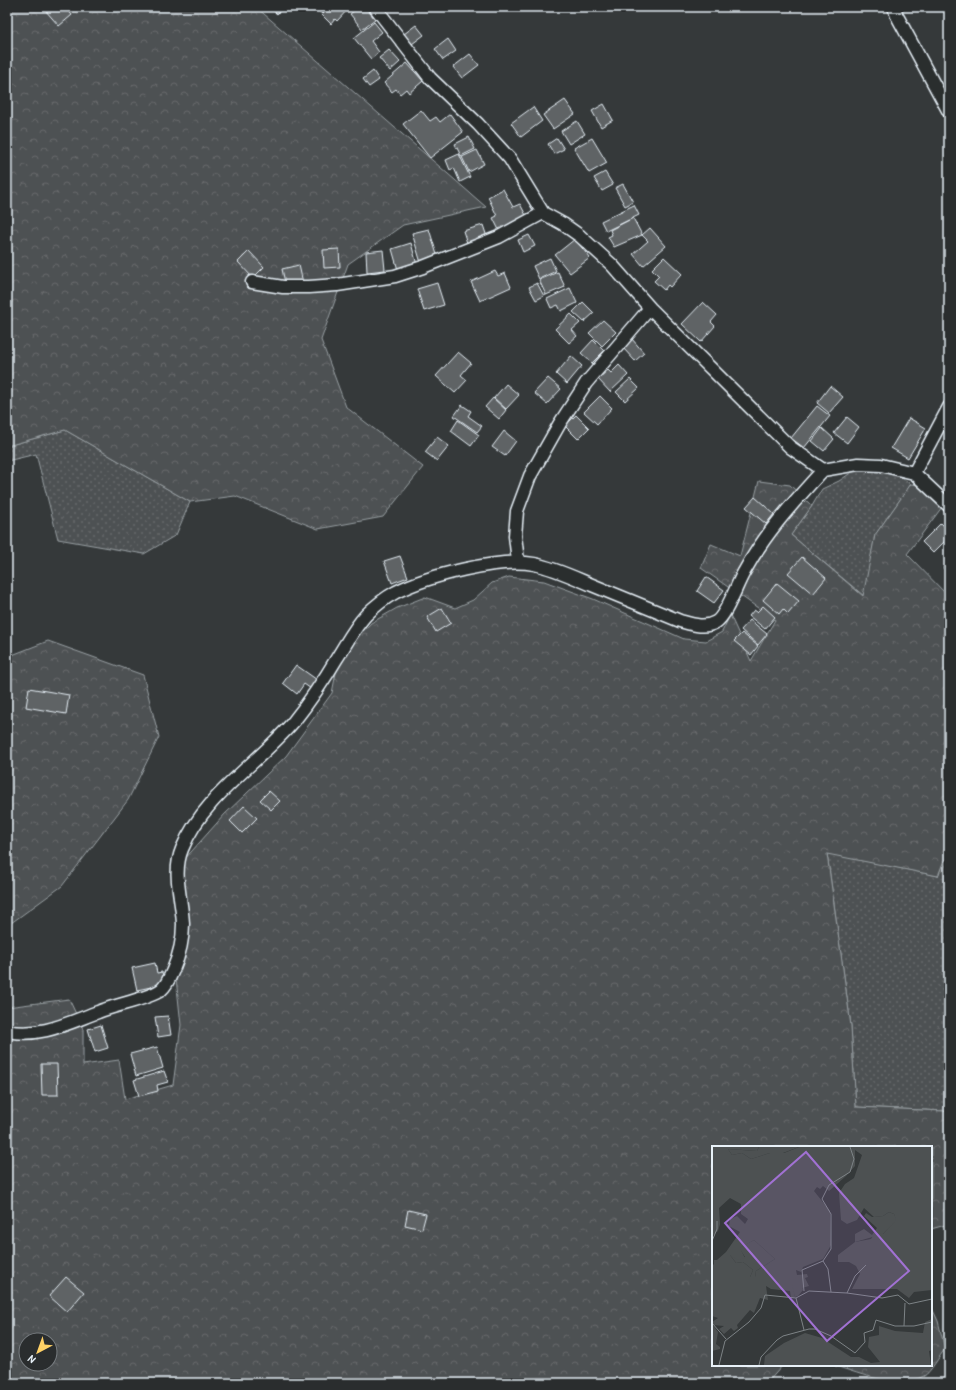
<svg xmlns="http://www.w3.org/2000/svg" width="956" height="1390" font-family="'Patrick Hand',sans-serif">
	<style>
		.grass { fill: url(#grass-dots); stroke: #9aa1a5 }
		.forest { fill: url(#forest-crowns); stroke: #9aa1a5; fill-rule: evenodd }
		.building { fill: #5f6365; stroke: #e8f1f8 }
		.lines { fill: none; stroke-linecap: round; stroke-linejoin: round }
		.minor-casing { stroke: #e8f1f8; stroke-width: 15 }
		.minor { stroke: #2a2d2e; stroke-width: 12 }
		.inset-road { fill: none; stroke: #7d8386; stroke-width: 1 }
		.view { fill: #a171d3; fill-opacity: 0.15; stroke: #a171d3; stroke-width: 2 }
		.inset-edge { fill: none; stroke: #e8f1f8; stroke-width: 2 }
	</style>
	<defs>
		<pattern id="grass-dots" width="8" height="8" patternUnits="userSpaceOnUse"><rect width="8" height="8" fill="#4d5152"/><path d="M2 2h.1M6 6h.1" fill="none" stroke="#676a6c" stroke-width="1.8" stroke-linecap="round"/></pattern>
		<pattern id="forest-crowns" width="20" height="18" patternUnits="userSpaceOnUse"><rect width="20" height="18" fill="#4d5152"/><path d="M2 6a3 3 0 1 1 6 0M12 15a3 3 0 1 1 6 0" fill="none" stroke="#676a6c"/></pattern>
	</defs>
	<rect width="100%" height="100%" fill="#35393a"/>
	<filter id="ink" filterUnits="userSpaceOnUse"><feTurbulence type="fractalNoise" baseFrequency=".025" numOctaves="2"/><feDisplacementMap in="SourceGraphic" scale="8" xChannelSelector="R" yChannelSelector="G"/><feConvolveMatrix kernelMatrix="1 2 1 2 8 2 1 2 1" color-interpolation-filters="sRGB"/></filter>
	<g filter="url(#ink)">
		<path class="grass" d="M65 430 190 502 176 535 144 554 58 539 36 454 7 461V446Z
			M865 469 890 470 911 484 875 535 864 596 791 535 812 506 822 489 839 481 852 472Z
			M827 853 938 876 944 860 949 861V1114L944 1111 856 1107 851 1026Z"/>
		<path class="forest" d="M7 7H256L486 207 403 225 348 264 321 340 346 407 423 467 383 517 318 529 235 496 190 502 65 430 7 446Z
			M759 481 790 485 812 506 791 535 863 596 875 535 911 484 925 486 945 503 907 554 949 597V861L944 860 938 876 827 854 851 1026 856 1107 944 1111 949 1114V1224L931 1229V1147H713V1365H783L767 1383H7V1007L69 999 83 1029V1065L119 1060 125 1099 173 1085 181 1025 176 978 183 861 225 814 286 756 332 693 336 673 346 649 371 623 397 608 425 597 455 608 473 600 492 583 509 577 544 581 593 599 684 639 706 641 722 632 730 615 751 661 775 620 701 568 711 544 740 556ZM26 1340H50V1364H26Z
			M48 641 143 675 159 737 128 800 62 886 7 926V657Z
			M931 1306 938 1321 945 1349C940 1355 930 1373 924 1376 898 1390 862 1374 835 1366V1365H931Z"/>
		<path class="building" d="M48 7H65L72 15 59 26 45 10Z
			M269 7H284L277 14Z
			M314 7H329L322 14Z
			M330 7H350L337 21 335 19 331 24 322 15Z
			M359 7H365L375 19 362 29 350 14Z
			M374 22 382 32 371 41 379 52 371 59 354 38Z
			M416 25 424 35 412 44 404 34Z
			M448 39 456 51 443 60 435 49Z
			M389 50 400 62 390 71 379 58Z
			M470 54 479 65 462 78 453 67Z
			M407 63 423 81 409 93 406 89 400 94 396 89 392 92 384 83Z
			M373 71 379 80 369 87 363 79Z
			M565 100 575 114 553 129 543 115Z
			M604 104 613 120 601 127 592 111Z
			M533 107 542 121 521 137 511 123Z
			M421 110 430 121 436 117 440 122 450 114 463 132 430 158 403 124Z
			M577 121 585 134 569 144 561 131Z
			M469 137 475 149 461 156 455 144Z
			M557 138 564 149 554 154 548 144Z
			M592 138 607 163 589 173 574 148Z
			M477 150 484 164 469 172 462 157Z
			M459 154 470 177 460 182 454 168 450 170 446 160Z
			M605 172 613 185 602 191 594 178Z
			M623 184 633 202 625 206 615 188Z
			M503 189 513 207 520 204 528 219 501 234 493 218 497 216 488 197Z
			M634 205 639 215 606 231 601 221Z
			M633 218 642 235 614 247 608 237 612 235 610 230Z
			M483 225 487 237 467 243 463 231Z
			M650 228 666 246 643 266 633 254 648 241 642 235Z
			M429 229 438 258 421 263 412 233Z
			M529 235 535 246 523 252 518 240Z
			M575 239 590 258 570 273 555 255Z
			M411 243 417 265 398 270 392 249Z
			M339 249 340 267 324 268 323 250Z
			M383 250 385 270 367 272 366 252Z
			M249 251 264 267 253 278 238 262Z
			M664 257 682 274 670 287 668 285 664 290 654 281 659 276 652 269Z
			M550 258 556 271 539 279 533 266Z
			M299 265 303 283 286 287 282 269Z
			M495 271 498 276 505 273 511 287 480 301 471 282Z
			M558 272 565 287 546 295 539 280Z
			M437 283 444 305 424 311 417 289Z
			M537 283 544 296 536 300 529 287Z
			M570 288 577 303 561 311 558 305 551 308 547 299Z
			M583 302 594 313 584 322 573 312Z
			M703 302 717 315 711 322 715 326 701 342 682 324Z
			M571 314 580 323 572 330 577 336 569 343 555 329Z
			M603 320 616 332 602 346 589 333Z
			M632 339 644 353 635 361 623 348Z
			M593 340 604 351 592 363 581 353Z
			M458 352 471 363 461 375 467 380 455 393 436 376Z
			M571 356 582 366 567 384 556 374Z
			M619 365 628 375 610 392 598 379 608 370 611 373Z
			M548 378 561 389 547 404 534 393Z
			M630 379 639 388 625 401 616 392Z
			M506 384 519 395 506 409 494 398Z
			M830 386 843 397 829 413 817 403Z
			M600 396 612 408 597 424 584 412Z
			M493 398 506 410 499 419 485 407Z
			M462 405 471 411 468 416 482 426 477 432 454 416Z
			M817 406 830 416 804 448 791 438Z
			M576 415 589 428 578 439 565 426Z
			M847 417 859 427 847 443 834 433Z
			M909 418 926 428 908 458 891 448Z
			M458 420 479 435 471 446 451 431Z
			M822 428 834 439 824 451 812 441Z
			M504 431 516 441 505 456 492 447Z
			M437 437 449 446 437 461 425 452Z
			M755 497 774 514 766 524 746 507Z
			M941 523 949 531V537L933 553 922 542Z
			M400 556 408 577 392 583 384 561Z
			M802 557 826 578 813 594 788 573Z
			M949 561V574L943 568Z
			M706 577 724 590 714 603 697 591Z
			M777 583 799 601 788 614 783 609 779 614 763 600Z
			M763 606 775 617 765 629 749 616 754 610 757 612Z
			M442 608 451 623 436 632 427 617Z
			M750 620 767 634 758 645 741 630Z
			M742 633 758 646 751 655 734 641Z
			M296 665 320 682 314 691 304 684 297 694 283 683Z
			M29 688 69 695 66 714 26 707Z
			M269 791 280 801 271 810 260 800Z
			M244 806 257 818 242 833 230 821Z
			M155 963 157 973 162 972 165 984 137 990 132 968Z
			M168 1016 171 1035 158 1037 155 1017Z
			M101 1025 108 1048 95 1052 88 1029Z
			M157 1047 163 1068 136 1076 130 1054Z
			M41 1064H57L58 1095H42Z
			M164 1071 168 1082 157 1085 158 1091 139 1096 134 1080Z
			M408 1210 426 1214 422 1229 405 1225Z
			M66 1277 84 1292 67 1312 49 1296Z"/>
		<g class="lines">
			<g class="minor-casing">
				<path id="minor" d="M375 7 430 78 478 124 510 159 543 213 563 224 580 236 612 265 650 308 790 447 823 470 858 464 881 465 914 473 949 506
					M894 7 897 16 949 112
					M252 282 283 287H309L337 285 395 276 423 267 499 237 543 213
					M914 473 949 407
					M518 561 515 536 517 511 530 476 560 423 586 383 650 308
					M7 1031C40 1038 68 1023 98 1012 115 1005 148 999 161 990 167 985 170 977 173 970 179 956 183 939 183 924 182 899 172 873 182 849 204 795 258 764 294 721 310 701 324 680 337 658 346 644 354 628 366 615 375 606 385 598 396 592 428 576 500 557 534 564 554 568 573 577 592 585 621 597 651 609 680 621 691 624 704 629 716 622 726 616 737 584 744 572 765 533 793 503 823 470"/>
			</g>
			<use href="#minor" class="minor"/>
		</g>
	</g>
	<g transform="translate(712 1146)">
		<rect width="220" height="220" fill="#35393a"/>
		<path d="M47 1H87L71 7H58L39 13 30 7 20 9 16 3 45 5ZM177 66 182 68 185 74 171 88 143 96V88L152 83 160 89 165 82 152 70 154 67 160 71 171 70ZM42 94 63 113 44 125 43 131H38L41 124 31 116 24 117 18 109 33 111 27 102ZM79 138H90L91 144 86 150 83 151Z" fill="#4d5152"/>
		<path d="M0 1H47L45 5 16 3 20 9 30 7 39 13 58 7H72L87 1H220V144L202 146 197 152 185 143H140L148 128 144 120 137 116H126V109L143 96 159 93 164 86 171 88 184 74 182 68 177 66 171 70 162 71 152 62 145 74 135 78 129 74 127 47 133 38 142 32 150 9 143 4V20L134 30 117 45 111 40 108 43 105 41 102 45 118 65 119 99 111 113 91 121 89 126 84 124 85 129 95 128 96 131 93 132 97 140 90 142V138H80L83 151 79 152 78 145 59 143 54 140 56 154 48 152 42 167 38 164 25 179 26 182 22 185 19 182 12 188 7 183 12 180 1 179 6 186 4 198 8 201V203L0 205V176L6 172 0 170V117L2 119V114H5L14 106 28 86 17 80 18 73 25 70 33 78 36 73 29 68V58L18 52 7 62 8 78 6 85 0 90ZM42 94 63 113 44 125 43 131H38L41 124 31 116 24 117 18 109 26 114 33 112 28 102ZM220 173V204L217 205 219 219H52L53 210 72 197 93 187 110 192 139 211H147L159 217 168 216 156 201 157 191 167 189V180L183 185 211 187 213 176Z" fill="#4d5152" fill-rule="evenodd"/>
		<path class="inset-road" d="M0 95 5 83V75M111 115 116 123 119 146M92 145 90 124 111 115 119 103V68L110 53 117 39 138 26 142 13 138 1M135 147 143 130 154 119M84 152 92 184M0 177 14 193M192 180 193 157M7 219 13 195 37 176 49 162 53 149 84 152 97 145 135 147 170 152 186 149 197 158 220 153M47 219 49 211 65 194 71 190 97 183H103L119 190 143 207 153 196 152 187 161 184 164 174 183 180H202L220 176"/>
		<path class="view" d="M94 6 197 125 115 195 13 77Z"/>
		<rect width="220" height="220" class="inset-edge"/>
	</g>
	<rect width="956" height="1390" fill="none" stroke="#2a2d2e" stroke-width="24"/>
	<rect x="12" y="12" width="932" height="1366" fill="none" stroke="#e8f1f8" stroke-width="1.5" filter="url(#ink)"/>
	<g transform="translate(38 1352) rotate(221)"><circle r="19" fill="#2a2d2e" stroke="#767b7f"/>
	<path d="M0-3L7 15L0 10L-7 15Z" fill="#ffd166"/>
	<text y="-6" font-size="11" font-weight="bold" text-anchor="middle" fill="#e8f1f8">N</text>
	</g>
</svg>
